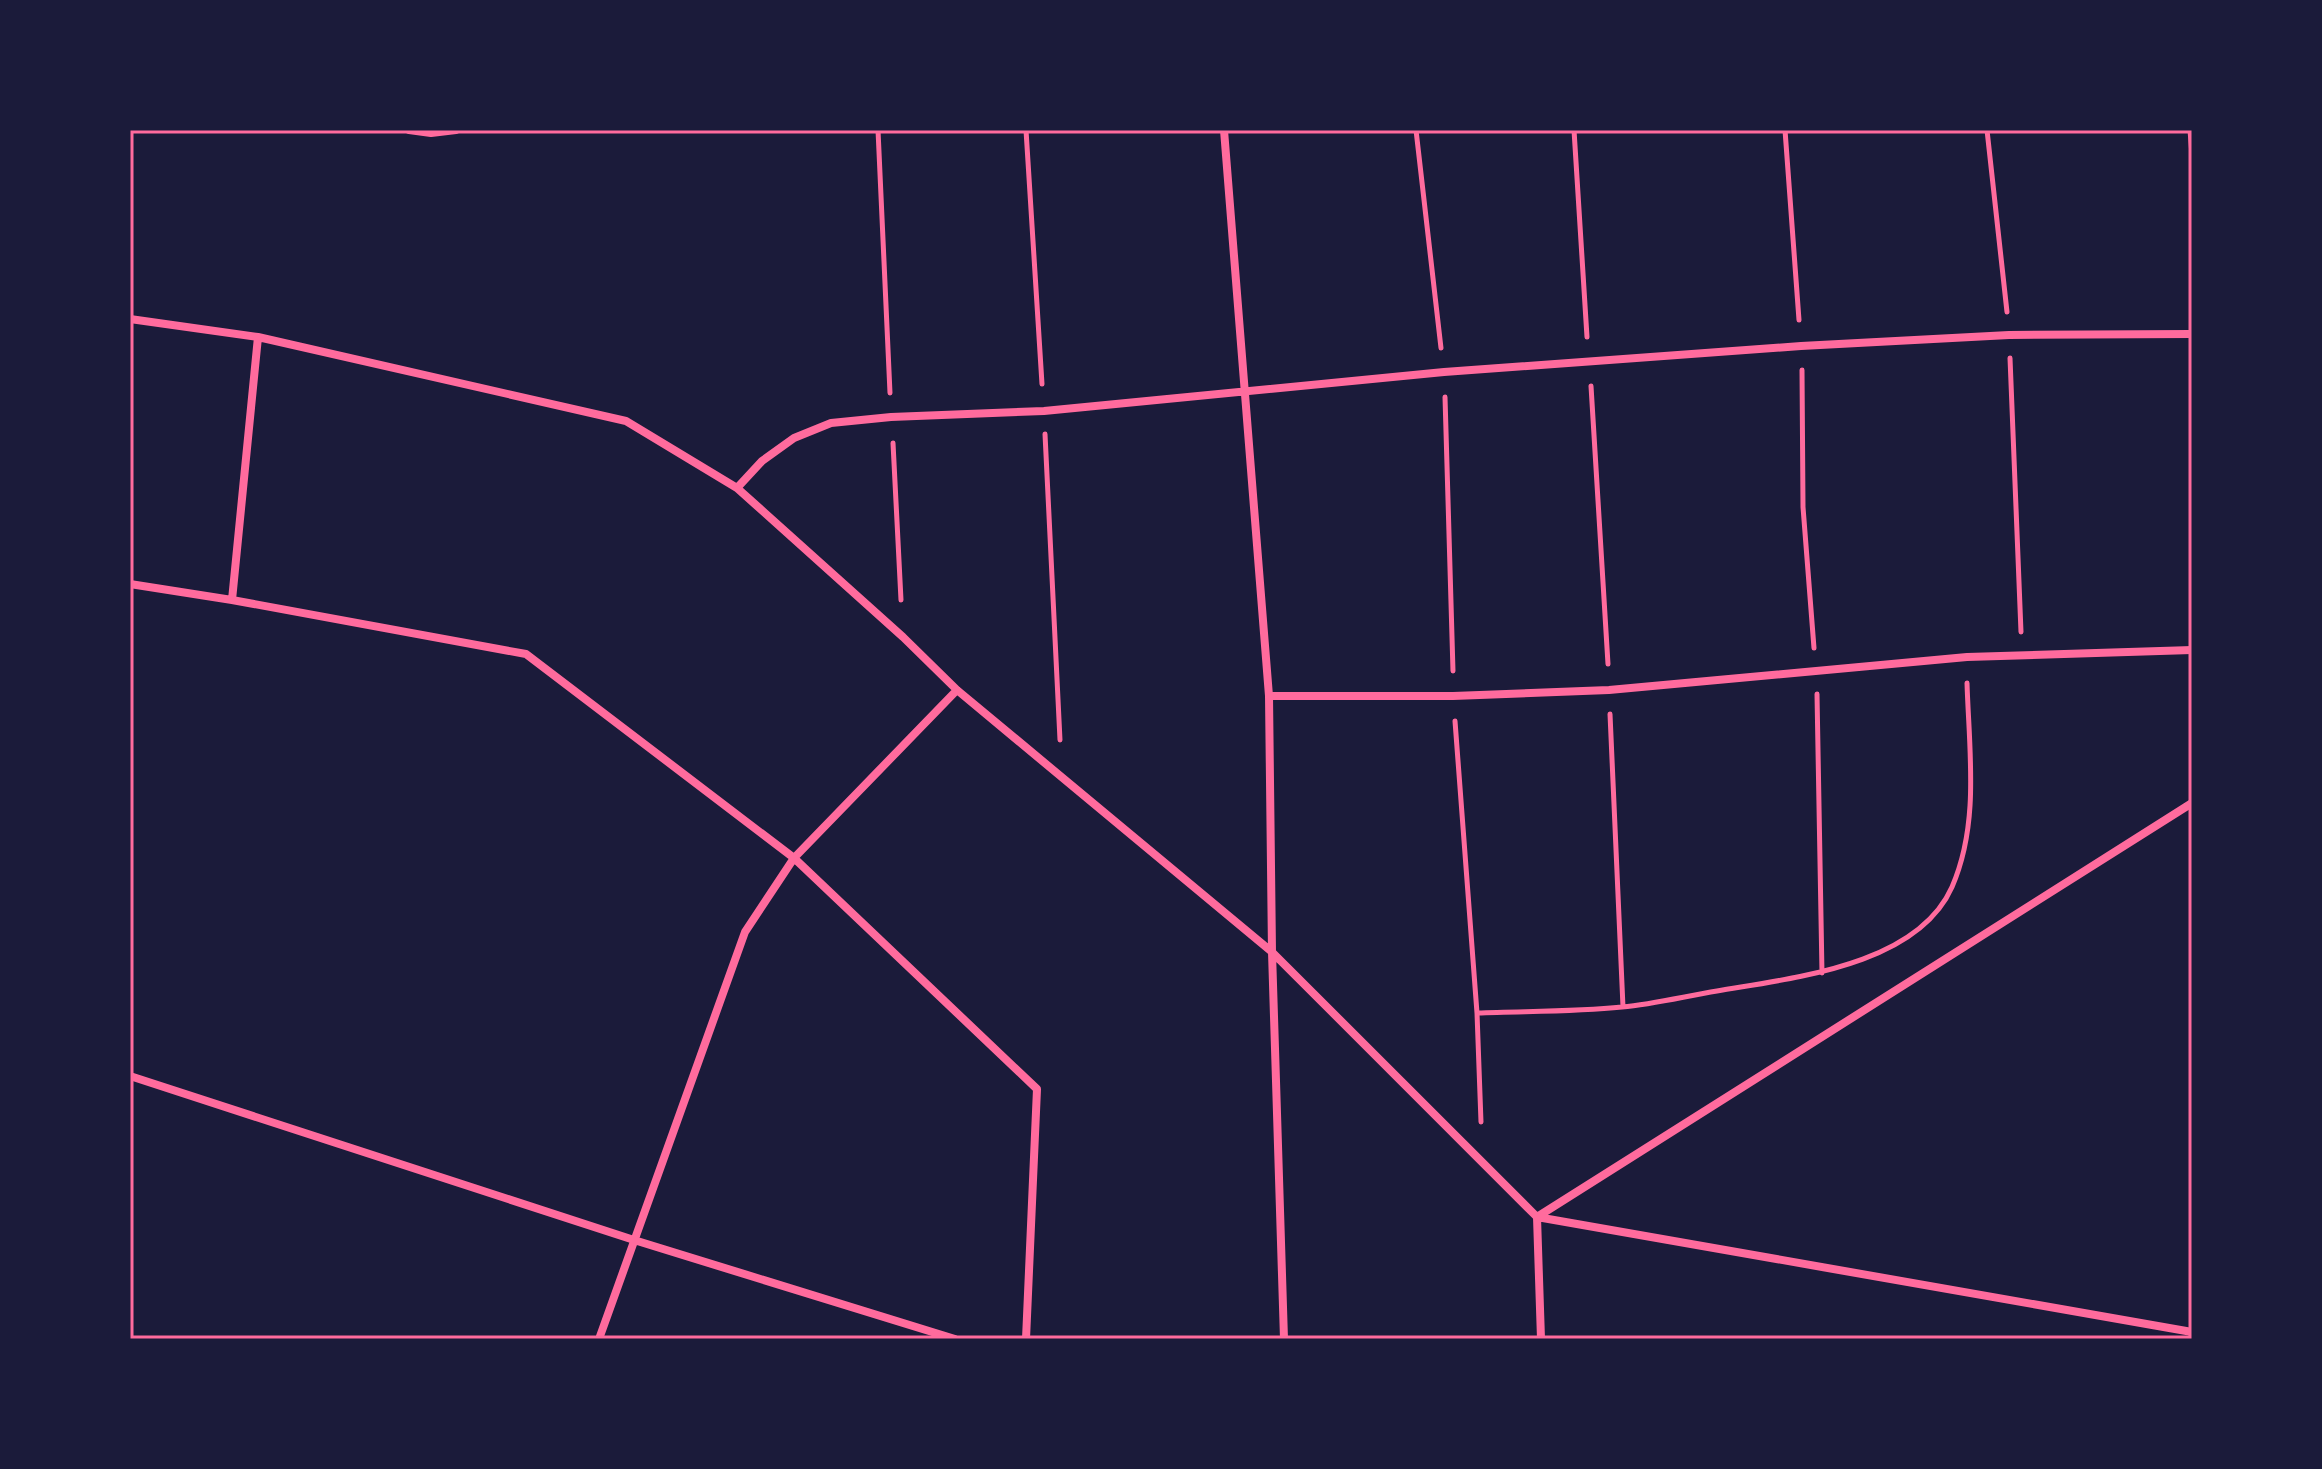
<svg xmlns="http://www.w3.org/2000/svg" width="2322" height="1469" font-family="'PT Sans',sans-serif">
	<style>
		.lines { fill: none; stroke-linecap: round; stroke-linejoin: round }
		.path { stroke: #ff6b9d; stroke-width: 5 }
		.minor { stroke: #ff6b9d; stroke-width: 8 }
		.neatline { fill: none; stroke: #ff6b9d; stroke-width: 3 }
	</style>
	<rect width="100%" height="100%" fill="#1b1b3a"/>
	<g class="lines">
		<path class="path" d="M878 130 890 393
			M1026 130 1042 384
			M1416 130 1441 348
			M1574 130 1587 337
			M1785 130 1799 320
			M1987 130 2007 312
			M2190 130 2192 155
			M2010 358 2021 632
			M1802 370 1803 507 1814 648
			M1591 386 1608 664
			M1445 397 1453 671
			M1045 434 1060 740
			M893 443 901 600
			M1817 694 1822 973
			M1610 714 1623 1007
			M1455 721 1477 1013 1481 1122
			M1477 1013C1525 1011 1574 1012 1622 1007 1654 1004 1686 996 1717 991 1792 978 1917 966 1952 887 1980 823 1969 750 1967 683"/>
		<path class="minor" d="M409 130 431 133 456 130
			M1224 130 1269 696 1272 952 1284 1339
			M130 319 258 337 626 421 737 488 903 637 957 690 1272 952 1537 1217 2192 1332
			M737 488 762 461 794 438 831 423 891 417 1044 411 1444 372 1801 346 2009 335 2192 334
			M130 584 232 600 526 654 794 858 1037 1089 1026 1339
			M232 600 258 337
			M1269 696H1453L1609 690 1967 657 2192 650
			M130 1076 634 1240 955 1339
			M599 1339 745 932 794 858 957 690
			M1541 1339 1537 1217 2192 803"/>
	</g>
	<rect width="2322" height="1469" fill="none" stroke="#1b1b3a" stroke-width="264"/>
	<rect x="132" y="132" width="2058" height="1205" class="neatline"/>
</svg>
